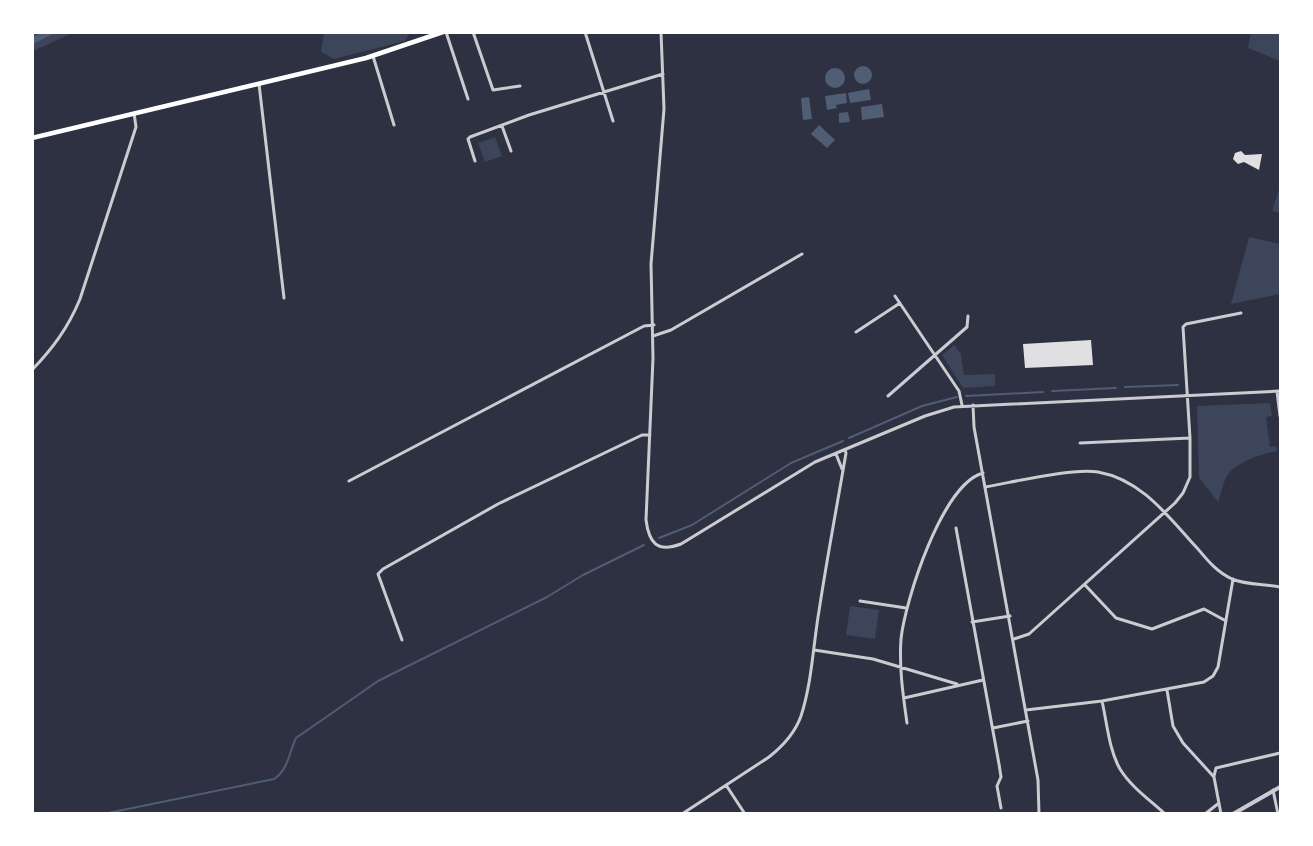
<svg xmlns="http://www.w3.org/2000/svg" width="1313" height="846" font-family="Commissioner,sans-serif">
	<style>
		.green { fill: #3c4559 }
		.water { fill: #4f5d75 }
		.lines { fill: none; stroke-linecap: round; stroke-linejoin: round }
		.stream { stroke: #4f5d75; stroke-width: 2 }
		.canal { stroke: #4f5d75; stroke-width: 6 }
		.building { fill: #e0e0e3 }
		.minor { stroke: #caccd0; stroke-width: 3 }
		.tertiary { stroke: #caccd0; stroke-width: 4 }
		.secondary { stroke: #fff; stroke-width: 4.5 }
	</style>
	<rect width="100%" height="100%" fill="#2d3142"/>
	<path class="green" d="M33 32H73V33L33 51Z
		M324 33V32L410 33 405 41 334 59 321 52Z
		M1251 33H1280V61L1248 48Z
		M495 137 502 156 485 162 478 143Z
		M1280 186V213L1272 211Z
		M1249 237 1280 244V294L1231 304Z
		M954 345 961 354 964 375 995 374V386L963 388 942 355Z
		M1270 403 1272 416 1266 417 1270 447 1276 446 1277 451C1262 454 1236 462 1227 476 1223 483 1221 494 1218 502L1199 478 1197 406Z
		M850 606 879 610 875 639 846 635Z"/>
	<path class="water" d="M854 75a9 9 0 1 1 18 0a9 9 0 1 1-18 0Z
		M825 78a10 10 0 1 1 20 0a10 10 0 1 1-20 0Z
		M869 89 871 100 850 103 848 93Z
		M846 93 847 103 836 105 837 108 827 110 825 96Z
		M809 97 812 119 803 120 801 98Z
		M882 104 884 117 862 120 861 107Z
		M848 112 850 122 839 123V113Z
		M819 125 835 140 827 148 811 134Z"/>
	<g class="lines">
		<path class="stream" d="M1125 387 1178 385
			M1052 391 1116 388
			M966 396 1043 392
			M849 438 922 406 957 397
			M659 538 692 525 791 463 843 441
			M103 814 274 779C288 770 289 753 296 738L378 681 547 597 583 575 644 545"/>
		<path class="canal" d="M32 41 50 32"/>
	</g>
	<path class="building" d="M1241 151 1245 155 1262 154 1259 170 1244 162 1238 164 1233 159 1235 153Z
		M1091 340 1093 365 1025 368 1023 344Z"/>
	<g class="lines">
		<path class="minor" d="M446 32 468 99
			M473 32 493 90 520 86
			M585 32 613 121
			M661 32 664 109 651 264 653 358 646 520C649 543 657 553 681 544L815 462 925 416 954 407 1280 391
			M373 56 394 125
			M259 84 284 298
			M502 126 511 151
			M475 161 468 139 470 137 529 115 663 74
			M895 296 959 391 962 405
			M856 332 900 303
			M653 336 671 330 802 254
			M32 370C53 348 68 328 80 299L136 127 134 113
			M1277 391 1280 416
			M888 396 967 327 968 316
			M973 405 974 427 1038 780 1039 814
			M1080 443 1190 438
			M836 454 842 469
			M349 481 644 326 654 325
			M985 487C1014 482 1071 468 1098 472 1143 480 1169 518 1198 549 1208 561 1217 572 1232 579 1246 585 1266 584 1280 587
			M956 528 999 764 1001 777 997 786 1001 808
			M1085 585 1116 618 1152 629 1204 609 1226 621
			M860 601 906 608
			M972 622 1010 616
			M1014 639 1029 634 1175 503 1183 493 1190 477V438L1183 327 1186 324 1241 313
			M402 640 378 574 383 569 498 504 642 435H650
			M814 650 873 659 957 684
			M1167 690 1173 726 1183 743 1214 777 1221 814
			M904 698 983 680
			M1102 701C1107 723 1109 750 1120 769 1131 787 1150 800 1165 814
			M1026 710 1102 701 1204 682 1213 676 1218 667 1233 579
			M907 723C903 695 899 668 901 639 905 601 942 484 983 473
			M993 728 1028 721
			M1214 776 1216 768 1280 753
			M726 785 745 814
			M1273 790 1278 814
			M682 814 769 757C783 746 795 733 801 716 812 682 813 646 819 611 827 558 837 506 846 453L845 450
			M1205 814 1219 803"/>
		<path class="tertiary" d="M1233 814 1280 787"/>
		<path class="secondary" d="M32 138 366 58 443 32"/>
	</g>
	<rect width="1313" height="846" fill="none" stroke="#ffffff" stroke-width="68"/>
</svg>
